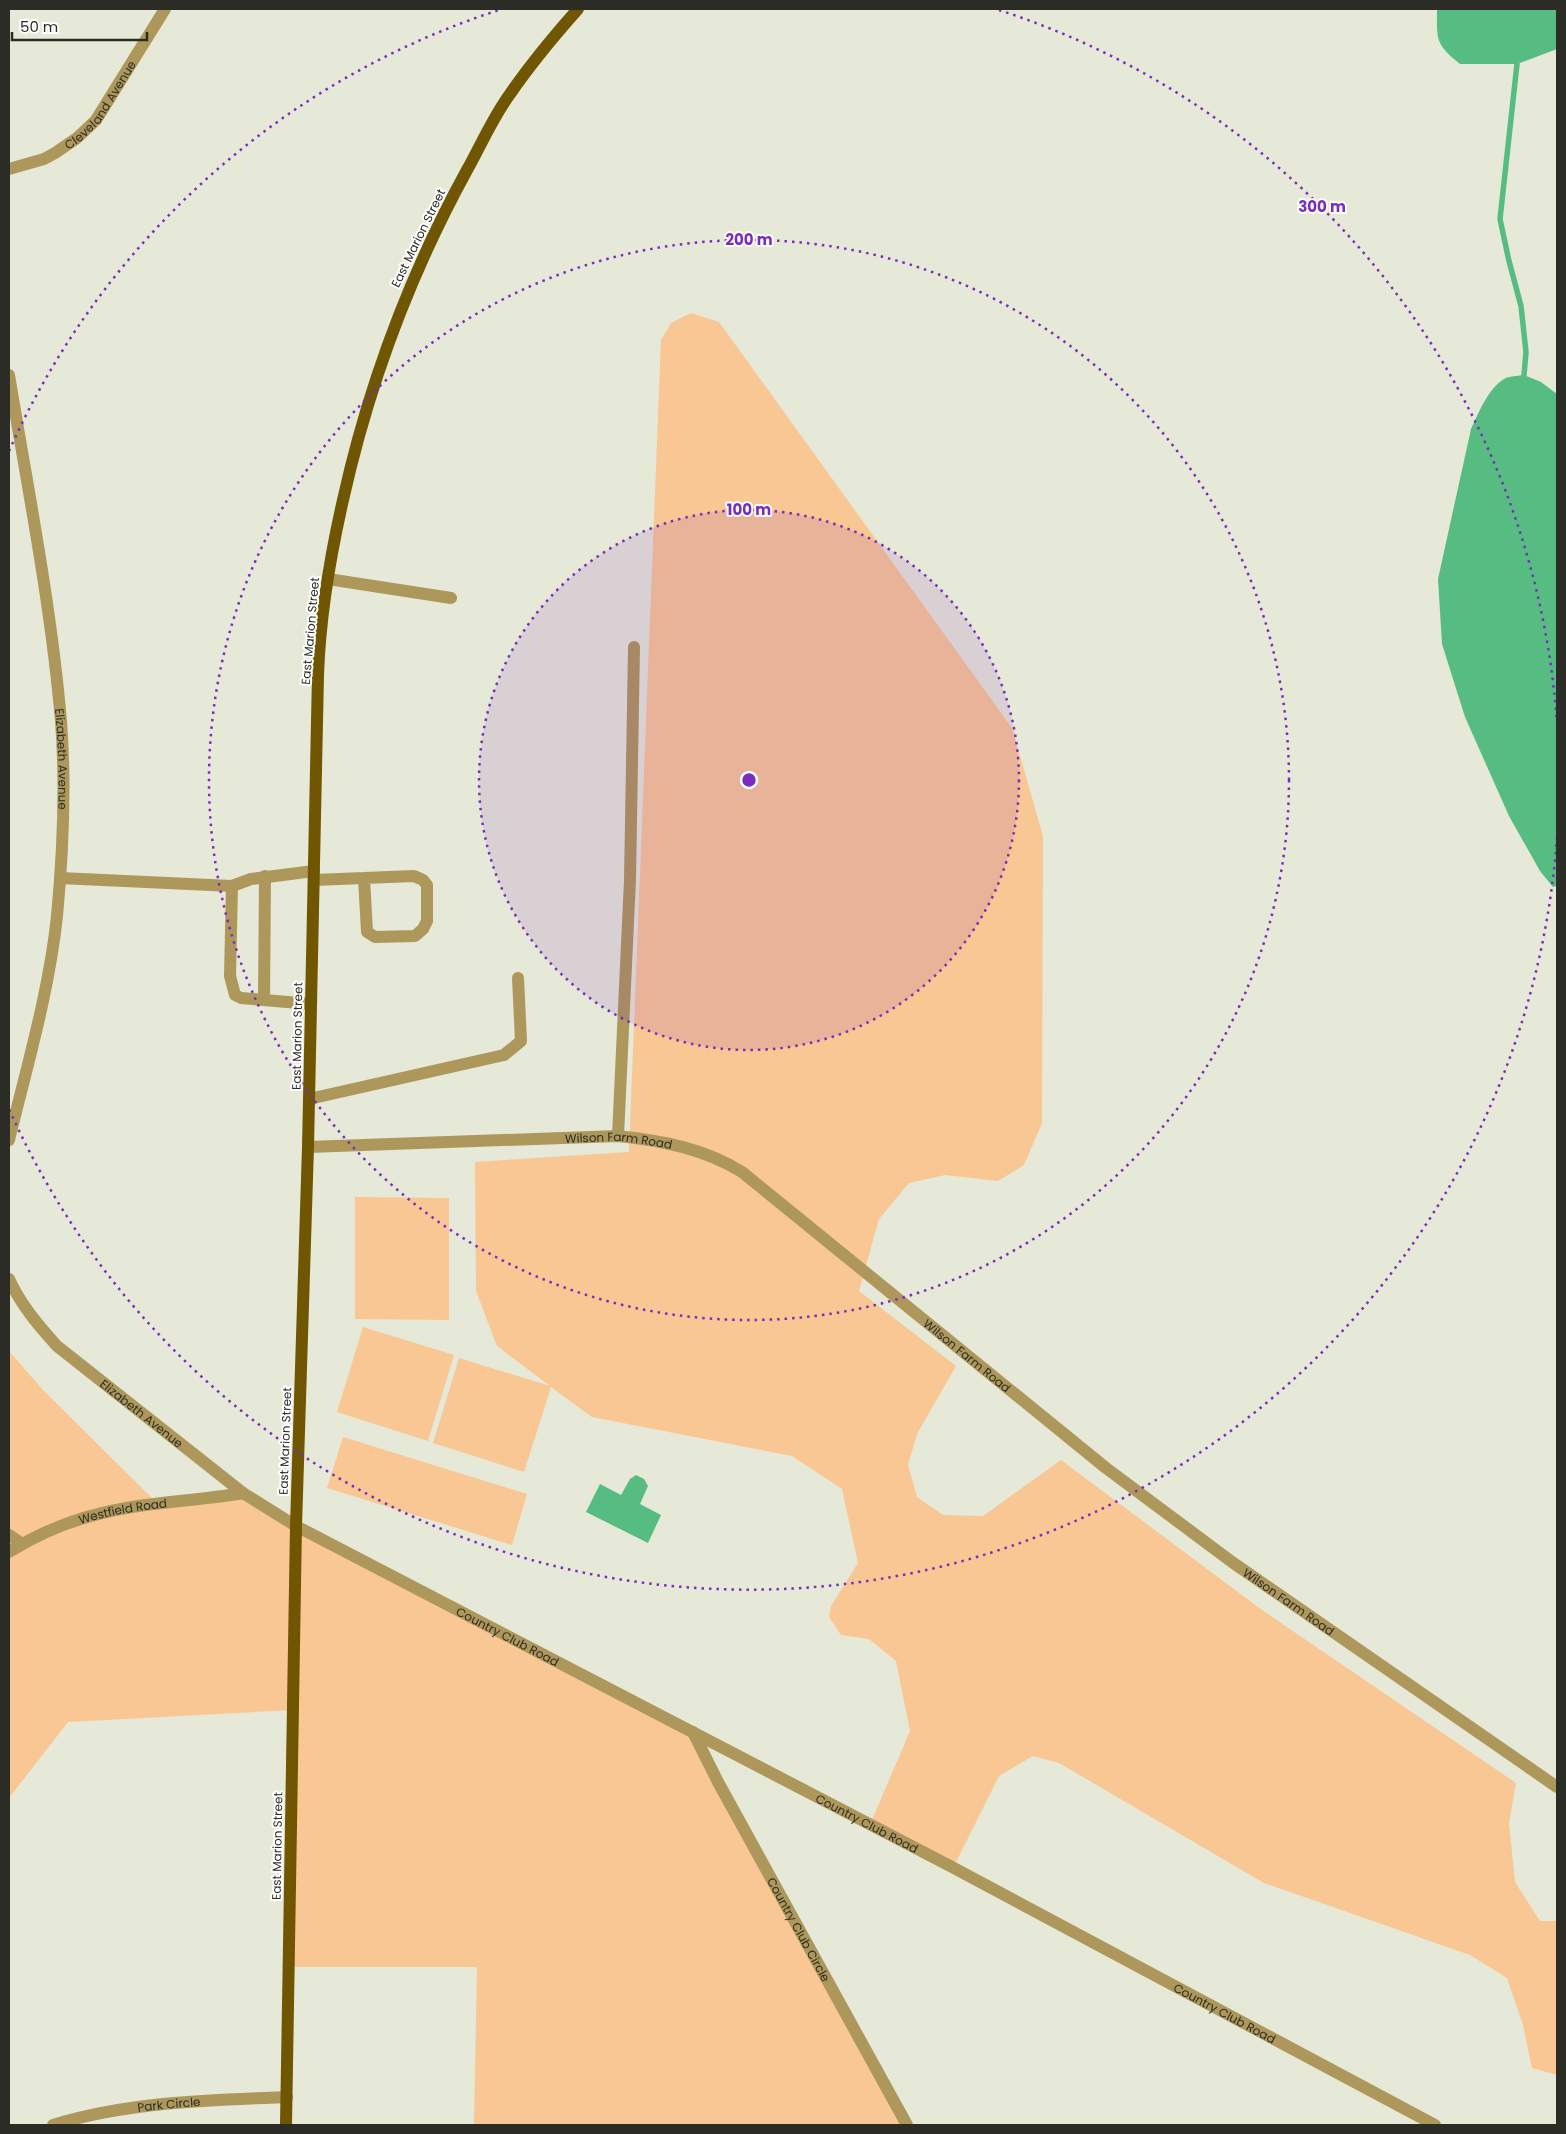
<svg xmlns="http://www.w3.org/2000/svg" width="1566" height="2134" font-family="Poppins,sans-serif">
	<style>
		.green { fill: #f9c794 }
		.water { fill: #57bc82 }
		.lines { fill: none; stroke-linecap: round; stroke-linejoin: round }
		.stream { stroke: #57bc82; stroke-width: 5.5 }
		.minor { stroke: #ae975a; stroke-width: 12 }
		.major { stroke: #705600; stroke-width: 12 }
		.ring { fill: none; stroke: #7b2cbf; stroke-width: 2.5; stroke-dasharray: 2.5 5 }
		.labels { text-anchor: middle; dominant-baseline: central; stroke-width: 4; stroke-linejoin: round; paint-order: stroke }
		.street-label { font-size: 12px; fill: #2c2c26; stroke: #fff }
		.centre { fill: #7b2cbf; stroke: #fff; stroke-width: 2.5 }
		.ring-label { font-size: 15px; text-anchor: middle; font-weight: bold; fill: #7b2cbf; stroke: #fff; stroke-width: 4; stroke-linejoin: round; paint-order: stroke }
	</style>
	<rect width="100%" height="100%" fill="#e6e8d8"/>
	<path class="green" d="M691 313 719 322 1012 728 1043 836 1042 1123 1024 1165 998 1181 945 1175 909 1183 879 1219 859 1291 956 1366 917 1434 908 1465 917 1497 943 1515 983 1516 1061 1460 1262 1610 1516 1783 1509 1823 1515 1882 1540 1921H1557V2075L1532 2068 1523 2025 1507 1978 1470 1955 1264 1883 1059 1763 1033 1756 999 1776 955 1864 872 1820 910 1731 896 1661 869 1639 841 1635 829 1617 831 1606 858 1563 842 1489 792 1456 592 1417 551 1387 524 1472 433 1443 459 1358 550 1386 497 1346 476 1291 475 1162 629 1152 661 340 671 323Z
		M355 1197 449 1198V1320L355 1319Z
		M363 1327 454 1355 428 1441 337 1412Z
		M9 1351 43 1390 158 1504 243 1493 693 1732 907 2125H474L477 1967H289L293 1710 68 1722 9 1798V1552L22 1544 9 1535Z
		M343 1437 527 1494 512 1545 327 1488Z"/>
	<path class="water" d="M1437 9H1557V49L1517 64H1460C1435 43 1437 41 1437 9Z
		M1524 375 1541 382 1557 394V886L1553 887 1540 871 1509 816 1465 717 1442 644 1438 579 1471 429C1479 412 1488 389 1504 379 1509 376 1517 376 1524 375Z
		M636 1475 644 1479 648 1486 640 1504 661 1515 648 1543 586 1512 600 1484 621 1495 630 1479Z"/>
	<g class="lines">
		<path class="stream" d="M1517 64 1500 219 1509 261 1521 306 1526 352 1524 375"/>
		<g class="minor">
			<path id="s1" d="M9 169 44 159 55 153 77 138 96 120 165 9"/>
			<path id="s2" d="M9 375C28 490 51 605 61 721 66 785 63 852 57 916 49 992 27 1066 9 1140"/>
			<path d="M328 579 451 598"/>
			<path d="M60 878 232 886"/>
			<path d="M314 880 414 876 423 880 427 885V921L423 929 415 936 375 937 367 932 364 878"/>
			<path d="M264 1000 265 876"/>
			<path d="M311 1004 241 998 235 995 230 976 232 886 251 879 314 871"/>
			<path d="M309 1099 504 1055 521 1041 518 978"/>
			<path d="M618 1136 630 880 634 647"/>
			<path id="s3" d="M308 1147 618 1136C663 1141 703 1148 742 1172L1106 1468 1232 1562 1557 1787"/>
			<path id="s4" d="M9 1279C21 1305 38 1325 57 1346L243 1493 296 1526 952 1867 1435 2125"/>
			<path d="M9 1535 22 1544"/>
			<path id="s5" d="M9 1552C44 1530 85 1515 126 1508 165 1501 204 1500 243 1493"/>
			<path id="s6" d="M693 1732 718 1782 907 2125"/>
			<path id="s7" d="M53 2125C128 2102 208 2100 287 2097"/>
		</g>
		<path class="major" d="M286 2125 296 1526 308 1147 318 675C320 616 330 557 343 500 369 383 410 274 467 170 481 145 493 117 510 94 530 65 554 36 578 9"/>
	</g>
	<circle cx="749" cy="780" r="270" fill="#7b2cbf" fill-opacity=".12"/>
	<g class="ring">
		<circle cx="749" cy="780" r="270"/>
		<circle cx="749" cy="780" r="540"/>
		<path d="M1557 837A810 810 0 0 1 9 1109M9 451A810 810 0 0 1 499 10M999 10A810 810 0 0 1 1557 723"/>
	</g>
	<g class="labels">
		<g class="street-label">
			<text stroke="none"><textPath href="#s1" startOffset="116">Cleveland Avenue</textPath></text>
			<text transform="translate(418 238) rotate(-64)">East Marion Street</text>
			<text transform="translate(310 631) rotate(-85)">East Marion Street</text>
			<text stroke="none"><textPath href="#s2" startOffset="388">Elizabeth Avenue</textPath></text>
			<text transform="translate(297 1036) rotate(-89)">East Marion Street</text>
			<text stroke="none"><textPath href="#s3" startOffset="311">Wilson Farm Road</textPath></text>
			<text stroke="none"><textPath href="#s3" startOffset="731">Wilson Farm Road</textPath></text>
			<text stroke="none"><textPath href="#s4" startOffset="191">Elizabeth Avenue</textPath></text>
			<text transform="translate(285 1441) rotate(-88)">East Marion Street</text>
			<text stroke="none"><textPath href="#s5" startOffset="122">Westfield Road</textPath></text>
			<text stroke="none"><textPath href="#s3" startOffset="1136">Wilson Farm Road</textPath></text>
			<text stroke="none"><textPath href="#s4" startOffset="621">Country Club Road</textPath></text>
			<text stroke="none"><textPath href="#s4" startOffset="1026">Country Club Road</textPath></text>
			<text transform="translate(277 1846) rotate(-89)">East Marion Street</text>
			<text stroke="none"><textPath href="#s6" startOffset="224">Country Club Circle</textPath></text>
			<text stroke="none"><textPath href="#s4" startOffset="1431">Country Club Road</textPath></text>
			<text stroke="none"><textPath href="#s7" startOffset="118">Park Circle</textPath></text>
		</g>
	</g>
	<circle cx="749" cy="780" r="8" class="centre"/>
	<g class="ring-label">
		<text x="1322" y="212">300 m</text>
		<text x="749" y="245">200 m</text>
		<text x="749" y="515">100 m</text>
	</g>
	<rect width="1566" height="2134" fill="none" stroke="#2c2c26" stroke-width="20"/>
	<path d="M12 32v8h135v-8" fill="none" stroke="#2c2c26" stroke-width="2.5"/>
	<text x="20" y="32" font-size="15" fill="#2c2c26" stroke="#ffffff" stroke-width="4" paint-order="stroke">50 m</text>
</svg>
